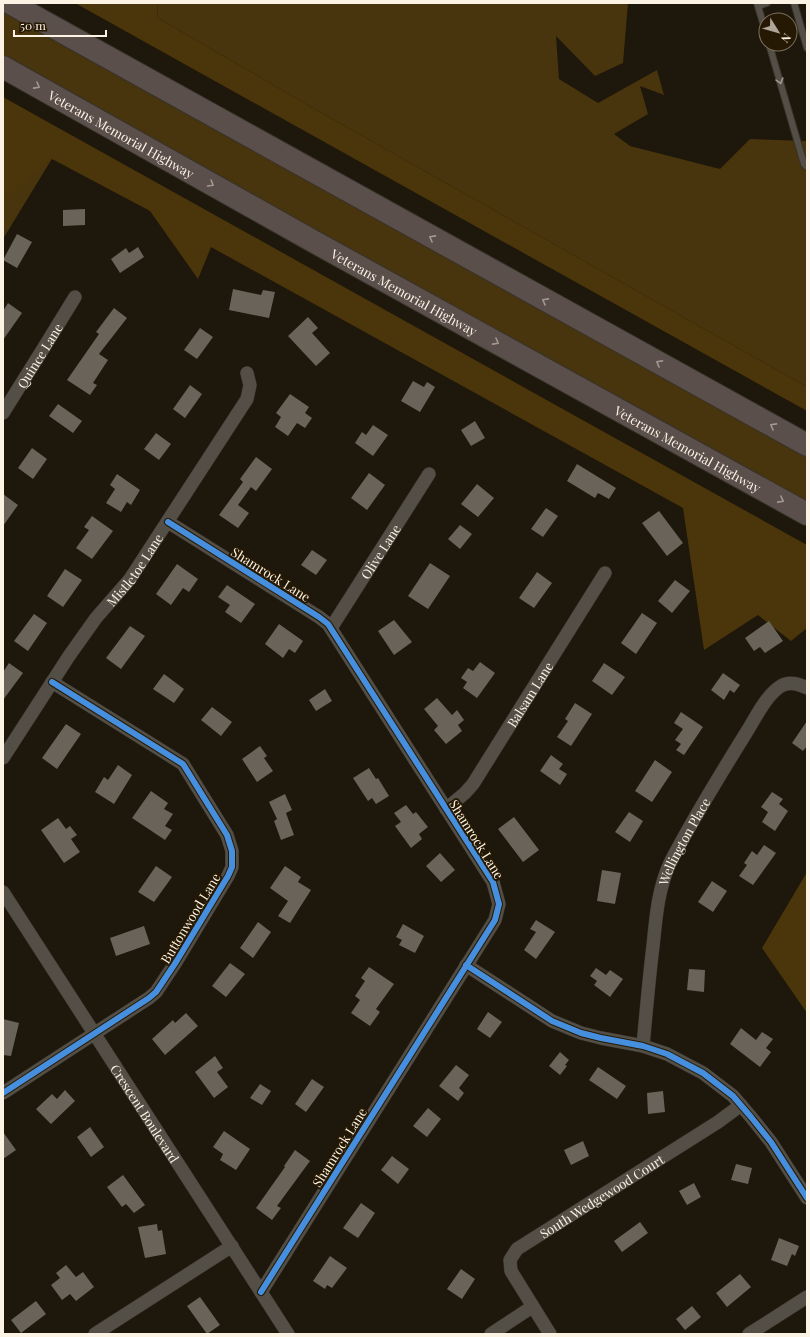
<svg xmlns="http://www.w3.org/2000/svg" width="810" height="1337" font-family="'Playfair Display',serif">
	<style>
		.green { fill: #48340d }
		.forest { fill: #4b350a }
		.building { fill: #696359 }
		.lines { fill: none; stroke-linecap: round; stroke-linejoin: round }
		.lane-casing { stroke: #37332b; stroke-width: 8 }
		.street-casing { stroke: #37332b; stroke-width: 14 }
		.highway-casing { stroke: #37332b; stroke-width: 24 }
		.lane { stroke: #544f46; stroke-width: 6 }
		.street { stroke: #544f46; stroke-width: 13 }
		.highway { stroke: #5a4f4b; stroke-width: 22 }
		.cycleway-casing { stroke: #261903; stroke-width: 8 }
		.cycleway { stroke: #468fdf; stroke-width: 6 }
		.oneway { stroke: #a0998e }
		.oneway2 { stroke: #a39990 }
		.labels { text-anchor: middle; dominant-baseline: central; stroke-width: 4; stroke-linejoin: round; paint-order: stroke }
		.street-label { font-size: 13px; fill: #fcf3e5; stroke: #261903 }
	</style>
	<rect width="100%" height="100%" fill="#1e170b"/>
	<path class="green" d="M157 3H628L623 63 595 76 556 36 559 79 598 103 657 70 664 95 640 86 648 114 614 134 630 146 720 169 750 139 807 141V387L306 104 158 18Z
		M3 8 807 454V505L3 58Z
		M3 130 53 157 3 239Z"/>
	<path class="forest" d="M75 3H157L158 18 306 104 807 387V411Z
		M3 97 807 545V628L791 641 758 615 704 650 683 508 211 247 198 279 150 211 52 159 3 201Z
		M807 872V1013L762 948Z"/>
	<path class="building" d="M85 209V225L63 226V210Z
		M17 234 32 242 17 268 3 260Z
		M138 247 144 257 120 273 111 259 126 248 129 253Z
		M233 289 261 295 263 290 275 292 269 318 229 310Z
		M8 303 22 313 3 340V311Z
		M114 308 127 318 99 354 108 360 93 383 97 385 90 395 67 380 99 334 96 332Z
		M308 317 318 328 312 333 330 353 316 366 288 336Z
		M200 328 213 337 197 359 184 350Z
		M413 381 424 387 427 382 435 387 420 412 401 401Z
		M190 385 202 394 185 418 173 409Z
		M290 394 309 407 305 413 312 418 305 428 297 423 288 436 275 427 281 417 276 413Z
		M58 404 82 421 73 433 49 416Z
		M475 421 485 438 471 446 461 430Z
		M373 425 388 435 373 456 355 443 362 432 366 435Z
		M156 433 171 444 159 460 144 449Z
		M32 448 47 459 33 479 18 468Z
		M256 457 272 469 256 491 251 487 238 505 249 513 238 528 219 515 243 482 240 479Z
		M577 464 616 488 609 499 598 493 595 498 567 481Z
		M369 473 385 485 367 510 351 498Z
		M117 474 140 490 131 505 127 502 121 512 106 503 115 489 110 485Z
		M477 484 494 498 478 517 461 504Z
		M3 494 18 505 3 526Z
		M546 508 558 516 543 537 531 529Z
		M659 511 683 543 667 556 642 523Z
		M92 516 113 531 92 559 76 548 89 530 84 527Z
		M460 525 472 534 460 549 448 539Z
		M312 550 327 560 316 575 301 565Z
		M430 563 450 576 428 609 408 596Z
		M177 564 198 579 189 592 183 588 171 605 156 594Z
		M65 569 82 580 63 607 47 596Z
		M537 572 552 583 534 608 519 598Z
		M675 580 690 591 672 613 658 601Z
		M227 585 255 604 241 623 225 612 230 605 218 597Z
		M642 613 657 623 636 654 621 643Z
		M34 614 47 623 28 651 14 641Z
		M394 620 412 642 394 655 378 631Z
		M769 621 783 641 765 653 760 647 754 651 745 638Z
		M279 624 303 641 295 653 289 649 283 658 265 644Z
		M130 626 145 636 121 669 106 658Z
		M480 662 495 673 477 698 463 688 467 682 461 678 468 668 473 671Z
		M9 663 23 673 3 700V672Z
		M604 663 625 677 612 695 592 681Z
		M723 673 740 685 734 693 730 690 724 700 711 690Z
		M164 674 184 689 174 703 153 689Z
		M325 689 332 701 316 711 309 700Z
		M437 698 452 715 457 710 464 720 458 725 462 731 446 744 434 730 438 726 424 709Z
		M575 703 592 714 571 746 557 737 568 721 565 719Z
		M212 707 232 722 221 736 201 720Z
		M681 712 703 727 684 755 676 750 681 744 675 740 683 729 674 723Z
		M807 721V746L803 751 792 743Z
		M66 724 81 734 57 769 42 758Z
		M260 746 267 756 264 758 273 771 257 782 242 759Z
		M551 755 563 764 559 769 567 774 560 785 540 771Z
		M655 760 672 772 652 802 635 791Z
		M118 765 132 775 114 804 95 792 104 777 108 780Z
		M369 768 376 779 378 778 389 796 376 804 372 798 368 801 353 778Z
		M151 791 168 803 164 809 173 814 165 826 172 830 165 840 132 818Z
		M772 792 783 799 779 804 788 811 775 831 762 822 768 812 761 807Z
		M285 794 292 810 286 813 294 835 281 840 274 821 277 819 269 802Z
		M406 805 413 814 416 812 428 827 419 834 422 839 411 848 395 826 401 822 394 813Z
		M629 812 643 821 630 842 615 832Z
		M514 817 539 850 523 862 498 829Z
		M58 818 66 829 70 826 77 835 71 839 80 852 64 863 41 830Z
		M764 845 776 853 753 885 739 876 747 865 744 863 752 851 757 855Z
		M440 853 455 870 441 882 426 866Z
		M156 866 172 877 154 902 138 892Z
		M285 866 301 877 298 882 311 890 290 923 278 916 288 901 270 888Z
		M602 870 621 873 615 904 597 901Z
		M712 881 727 891 713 912 698 902Z
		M536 920 555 932 536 959 524 950 536 932 530 929Z
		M258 922 271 932 253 958 240 948Z
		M403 924 424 936 415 953 399 945 402 940 396 937Z
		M144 926 150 944 116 956 110 938Z
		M230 963 245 974 226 997 212 986Z
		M369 967 394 984 376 1009 380 1012 370 1026 351 1013 360 1000 355 996 365 981 361 978Z
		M596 968 606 975 610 970 623 979 610 997 594 985 597 981 590 976Z
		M689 969 705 970 704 992 687 990Z
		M488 1012 502 1022 490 1038 477 1029Z
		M186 1013 198 1026 165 1055 152 1039 173 1020 175 1023Z
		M3 1019 19 1023 11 1056 3 1055Z
		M741 1028 756 1040 762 1032 773 1039 766 1048 771 1052 760 1067 730 1044Z
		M560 1052 569 1060 565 1065 567 1066 560 1075 549 1066Z
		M215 1056 223 1068 217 1072 228 1087 214 1098 195 1072Z
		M456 1065 469 1075 459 1088 464 1093 458 1101 439 1086Z
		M598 1067 626 1086 617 1099 589 1080Z
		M312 1079 324 1087 306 1112 295 1104Z
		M260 1084 271 1091 262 1105 250 1098Z
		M65 1090 75 1101 51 1124 36 1109 52 1094 57 1099Z
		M663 1091 665 1112 648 1114 647 1093Z
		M428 1108 441 1119 427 1137 413 1126Z
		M90 1127 104 1147 91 1157 77 1137Z
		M224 1131 250 1149 236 1170 220 1160 223 1154 213 1147Z
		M3 1132 16 1150 3 1159Z
		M583 1141 589 1156 571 1165 564 1150Z
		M295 1150 310 1161 277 1206 281 1208 272 1220 256 1208 285 1167 284 1166Z
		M392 1156 409 1169 398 1184 381 1170Z
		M736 1164 752 1168 748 1184 731 1180Z
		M123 1175 145 1205 134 1213 126 1204 122 1207 107 1187Z
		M694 1183 701 1197 687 1205 679 1191Z
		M361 1203 375 1213 358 1238 343 1228Z
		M640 1222 648 1233 622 1252 614 1241Z
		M157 1224 158 1231 162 1230 166 1254 145 1258 138 1227Z
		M779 1238 799 1246 795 1256 792 1254 787 1266 771 1260Z
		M330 1256 347 1268 332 1288 327 1285 325 1289 313 1281Z
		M66 1265 76 1277 83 1272 94 1287 76 1301 70 1294 62 1300 51 1285 60 1278 56 1273Z
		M461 1269 475 1279 462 1299 447 1289Z
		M740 1274 751 1287 727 1307 716 1293Z
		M200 1297 220 1325 207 1334 187 1306Z
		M36 1301 46 1314 21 1333 11 1320Z
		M692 1306 701 1317 685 1330 676 1319Z"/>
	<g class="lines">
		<g class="lane-casing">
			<path id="lane" d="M757 3 766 33
				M794 3 807 48
				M758 6 767 3
				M769 44 804 164 807 167"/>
		</g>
		<g class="street-casing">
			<g id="street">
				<path id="s1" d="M3 413 43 349 75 297"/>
				<path d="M168 522 319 617 328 624 493 882 499 904 495 920 261 1292"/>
				<path id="s2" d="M331 628 429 474"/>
				<path id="s3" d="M3 758 69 656 96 618 130 579 247 399 250 385 247 373"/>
				<path id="s4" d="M446 809 465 793 473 784 605 573"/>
				<path id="s5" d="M3 892 288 1334"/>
				<path d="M466 965 552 1021 581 1033 601 1038 643 1046 667 1054 703 1073 733 1096 751 1117 771 1142 807 1198"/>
				<path id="s6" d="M643 1046C646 1013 649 979 653 946 656 917 658 889 670 863 693 818 720 775 746 733 755 719 766 695 781 686 789 681 799 684 807 688"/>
				<path d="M3 1093 149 998 156 992 176 962 228 876 232 867V851L227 835 183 764 52 682"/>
				<path d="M95 1334 232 1246"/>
				<path d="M491 1334 532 1307"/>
				<path id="s7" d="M550 1334 511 1271 510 1260 517 1249 718 1122 741 1105"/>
				<path d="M749 1334 807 1297"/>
			</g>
		</g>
		<g class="highway-casing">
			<g id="highway">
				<path d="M10 3 807 445"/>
				<path id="s8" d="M3 67 311 240 807 514"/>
			</g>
		</g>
		<use href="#lane" class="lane"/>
		<use href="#street" class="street"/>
		<use href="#highway" class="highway"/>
		<g class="cycleway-casing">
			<path id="cycleway" d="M168 522 319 617 328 624 493 882 499 904 495 920 261 1292
				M466 965 552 1021 581 1033 601 1038 643 1046 667 1054 703 1073 733 1096 751 1117 771 1142 807 1198
				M3 1093 149 998 156 992 176 962 228 876 232 867V851L227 835 183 764 52 682"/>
		</g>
		<use href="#cycleway" class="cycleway"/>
	</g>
	<defs><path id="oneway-chevron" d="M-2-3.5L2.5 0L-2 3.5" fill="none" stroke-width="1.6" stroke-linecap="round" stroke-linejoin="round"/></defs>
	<use class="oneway" href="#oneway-chevron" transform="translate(780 81) rotate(74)"/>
	<g class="oneway2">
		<use href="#oneway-chevron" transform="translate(37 86) rotate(29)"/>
		<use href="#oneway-chevron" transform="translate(211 184) rotate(30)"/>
		<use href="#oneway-chevron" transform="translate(432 238) rotate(-151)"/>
		<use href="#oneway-chevron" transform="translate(545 301) rotate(-151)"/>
		<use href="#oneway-chevron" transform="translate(496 342) rotate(29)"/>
		<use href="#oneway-chevron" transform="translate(659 363) rotate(-151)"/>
		<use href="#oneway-chevron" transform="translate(773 426) rotate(-151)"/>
		<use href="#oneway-chevron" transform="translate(781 500) rotate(28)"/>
	</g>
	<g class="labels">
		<g class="street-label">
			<text stroke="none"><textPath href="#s8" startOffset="136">Veterans Memorial Highway</textPath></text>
			<text stroke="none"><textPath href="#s8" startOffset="460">Veterans Memorial Highway</textPath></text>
			<text stroke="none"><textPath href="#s1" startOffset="68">Quince Lane</textPath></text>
			<text stroke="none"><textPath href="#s8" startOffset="784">Veterans Memorial Highway</textPath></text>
			<text stroke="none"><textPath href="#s2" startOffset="91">Olive Lane</textPath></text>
			<text stroke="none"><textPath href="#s3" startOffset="230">Mistletoe Lane</textPath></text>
			<text transform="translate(271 574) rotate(32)">Shamrock Lane</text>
			<text stroke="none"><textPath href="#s4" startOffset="143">Balsam Lane</textPath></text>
			<text transform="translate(477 839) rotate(58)">Shamrock Lane</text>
			<text stroke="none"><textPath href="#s6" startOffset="211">Wellington Place</textPath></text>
			<text transform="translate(190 918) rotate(-59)">Buttonwood Lane</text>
			<text stroke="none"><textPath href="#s5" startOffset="263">Crescent Boulevard</textPath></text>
			<text transform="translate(339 1147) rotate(-58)">Shamrock Lane</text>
			<text stroke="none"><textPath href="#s7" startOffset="198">South Wedgewood Court</textPath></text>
		</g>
	</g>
	<rect width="810" height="1337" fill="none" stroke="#fcf3e5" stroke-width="8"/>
	<g transform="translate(778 32) rotate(127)"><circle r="19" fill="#261903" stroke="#7c705d"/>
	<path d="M0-3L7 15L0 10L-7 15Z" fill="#aea699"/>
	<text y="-6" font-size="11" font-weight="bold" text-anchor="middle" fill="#fcf3e5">N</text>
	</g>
	<path d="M14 30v6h92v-6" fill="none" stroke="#fcf3e5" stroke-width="2"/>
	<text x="20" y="30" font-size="12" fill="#fcf3e5" stroke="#261903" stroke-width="3" paint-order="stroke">50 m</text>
</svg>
